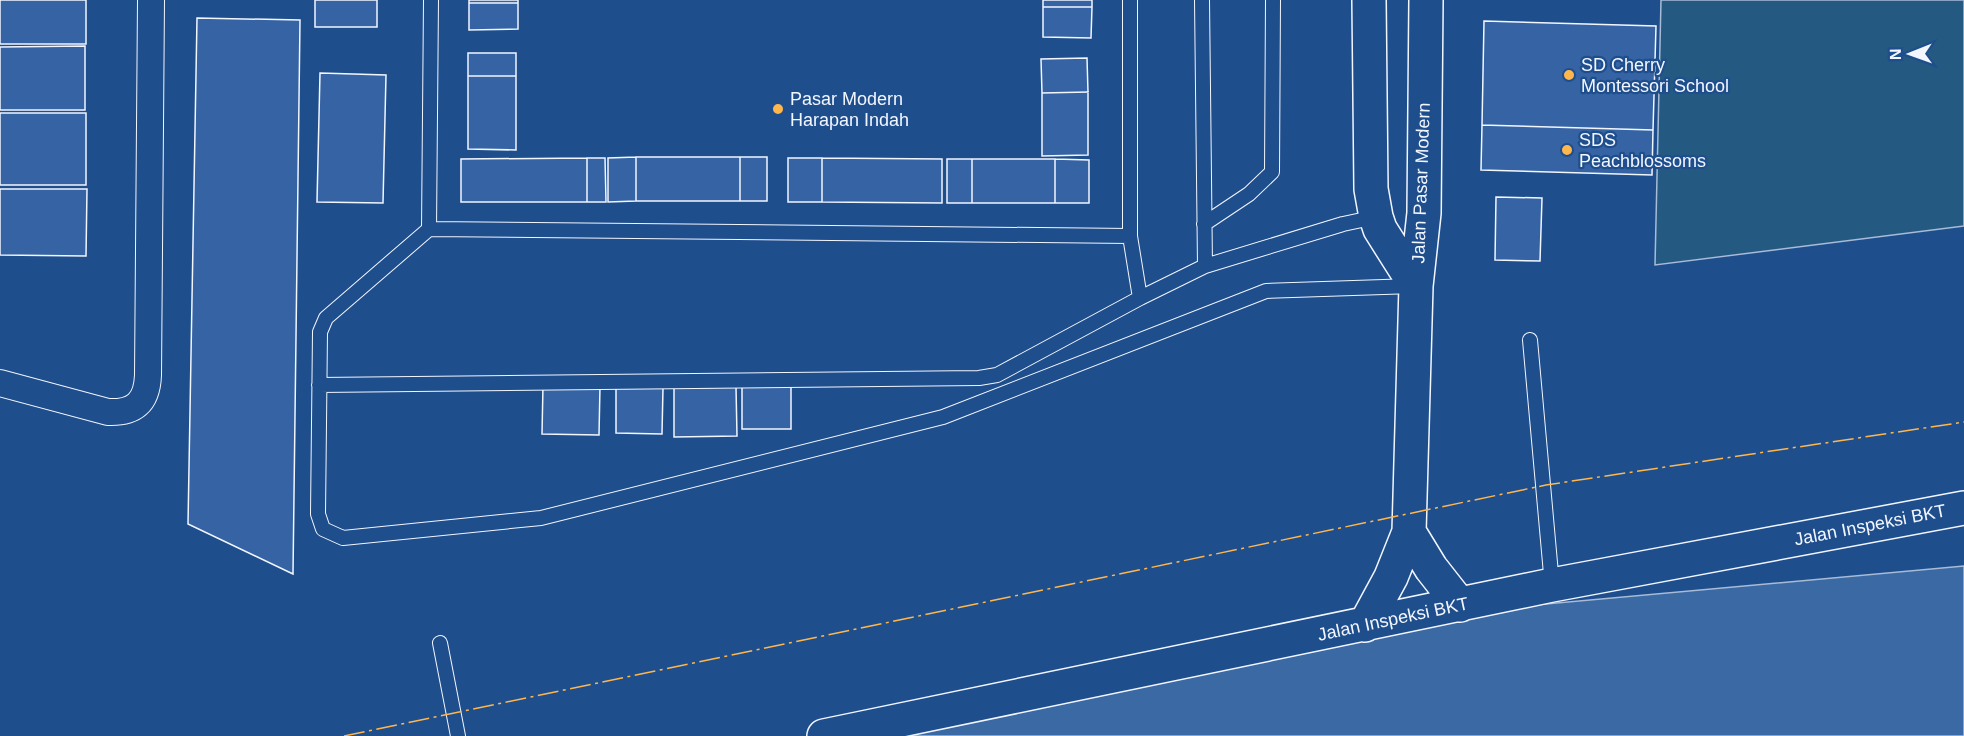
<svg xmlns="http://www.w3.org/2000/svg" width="1964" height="736" font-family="Helvetica,sans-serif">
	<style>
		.green { fill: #245a82; stroke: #a8bbd7; stroke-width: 1.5 }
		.water { fill: #3b69a3; stroke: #a8bbd7; stroke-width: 1.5 }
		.building { fill: #3563a3; stroke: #f2f6ff; stroke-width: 1.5 }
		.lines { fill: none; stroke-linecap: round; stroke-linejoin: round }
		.lane-casing { stroke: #f2f6ff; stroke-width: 16 }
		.street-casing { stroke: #f2f6ff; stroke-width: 28 }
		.secondary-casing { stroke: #f2f6ff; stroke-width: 36 }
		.lane { stroke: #1f4e8c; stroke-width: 14 }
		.street { stroke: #1f4e8c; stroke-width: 26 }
		.secondary { stroke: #1f4e8c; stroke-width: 33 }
		.power { stroke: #ffb74d; stroke-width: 1.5; stroke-dasharray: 21 4.5 3 4.5; stroke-linecap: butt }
		.poi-dot { fill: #ffb74d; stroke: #1f4e8c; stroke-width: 2 }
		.labels { text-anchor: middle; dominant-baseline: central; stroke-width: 4.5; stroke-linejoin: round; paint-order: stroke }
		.poi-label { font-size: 18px; fill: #f2f6ff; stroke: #1f4e8c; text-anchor: start }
		.street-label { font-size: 18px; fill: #f2f6ff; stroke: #1f4e8c }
	</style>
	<rect width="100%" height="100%" fill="#1f4e8c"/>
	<path class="green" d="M1661 0H1964V226L1655 265Z"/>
	<path class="water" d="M1964 566V736H870L1448 613Z"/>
	<path class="building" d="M0 0H86V44H0Z
		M315 0H377V27H315Z
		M469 0H518V3H469Z
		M1043 0H1092V7H1043Z
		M469 3H518V29L469 30Z
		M1043 7H1092L1091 38 1043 37Z
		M197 18 300 20 293 574 188 524Z
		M1484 21 1656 26 1653 130 1482 125Z
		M85 46V110H0V47Z
		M468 53H516V76H468Z
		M1087 58 1088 92 1042 93 1041 59Z
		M320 73 386 75 383 203 317 202Z
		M468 76H516V150L468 149Z
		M1088 92V155L1042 156V93Z
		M0 113H86V185H0Z
		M1482 125 1653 130 1652 175 1481 170Z
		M636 157H740V201H636Z
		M636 157V201L608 202V158Z
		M740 157H767V201H740Z
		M587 158H605L606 202H587Z
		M587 158V202H461V159Z
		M788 158H822V202H788Z
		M822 158 942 159V203L822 202Z
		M947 159H972V203H947Z
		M972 159H1055V203H972Z
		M1055 159 1089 160V203H1055Z
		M0 189H87L86 256 0 255Z
		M1496 197 1542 198 1540 261 1495 260Z
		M742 384 791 385V429H742Z
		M543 385 600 386 599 435 542 434Z
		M736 387 737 436 674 437V388Z
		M616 388H663L662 434 616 433Z"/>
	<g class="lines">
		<g class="lane-casing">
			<path id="lane" d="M431 0 429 229 1130 236
				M1130 0V236L1140 298
				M1202 0 1205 266
				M1204 224 1249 194 1272 172 1273 0
				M429 229 326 318 320 332 318 514 323 529 343 538 541 518 943 417 1266 291 1414 286
				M1530 340 1552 585
				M319 385 979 378 997 375 1140 298 1205 266 1343 224 1376 217
				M440 643 458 736"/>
		</g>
		<g class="street-casing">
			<path id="street" d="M0 383 108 412C134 413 147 403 148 375L151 0"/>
		</g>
		<g class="secondary-casing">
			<path id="secondary" d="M1369 0 1371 189 1376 217 1380 229 1416 286
				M1409 532 1431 568 1460 605
				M1365 625 1391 577 1409 532 1416 286 1424 213 1426 0
				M824 736 1552 585 1964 508"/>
		</g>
		<use href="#lane" class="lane"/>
		<use href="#street" class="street"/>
		<use href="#secondary" class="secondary"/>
		<path class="power" d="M344 736 1546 485 1964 422"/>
	</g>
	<g class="poi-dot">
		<circle cx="1569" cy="75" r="6"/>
		<circle cx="778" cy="109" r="6"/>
		<circle cx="1567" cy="150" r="6"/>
	</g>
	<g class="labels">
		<g class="poi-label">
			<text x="1581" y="65">SD Cherry<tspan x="1581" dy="21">Montessori School</tspan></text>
			<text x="790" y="99">Pasar Modern<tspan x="790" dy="21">Harapan Indah</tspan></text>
			<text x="1579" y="140">SDS<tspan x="1579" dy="21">Peachblossoms</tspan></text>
		</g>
		<g class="street-label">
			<text transform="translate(1421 183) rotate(-88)">Jalan Pasar Modern</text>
			<text transform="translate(1870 525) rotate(-11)">Jalan Inspeksi BKT</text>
			<text transform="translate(1393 619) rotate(-12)">Jalan Inspeksi BKT</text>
		</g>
	</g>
	<g transform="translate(1910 54) rotate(269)" stroke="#1f4e8c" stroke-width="4.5" paint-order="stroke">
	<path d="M0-4.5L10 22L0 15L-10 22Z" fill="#f2f6ff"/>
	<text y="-9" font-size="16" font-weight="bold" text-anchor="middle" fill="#f2f6ff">N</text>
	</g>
</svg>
